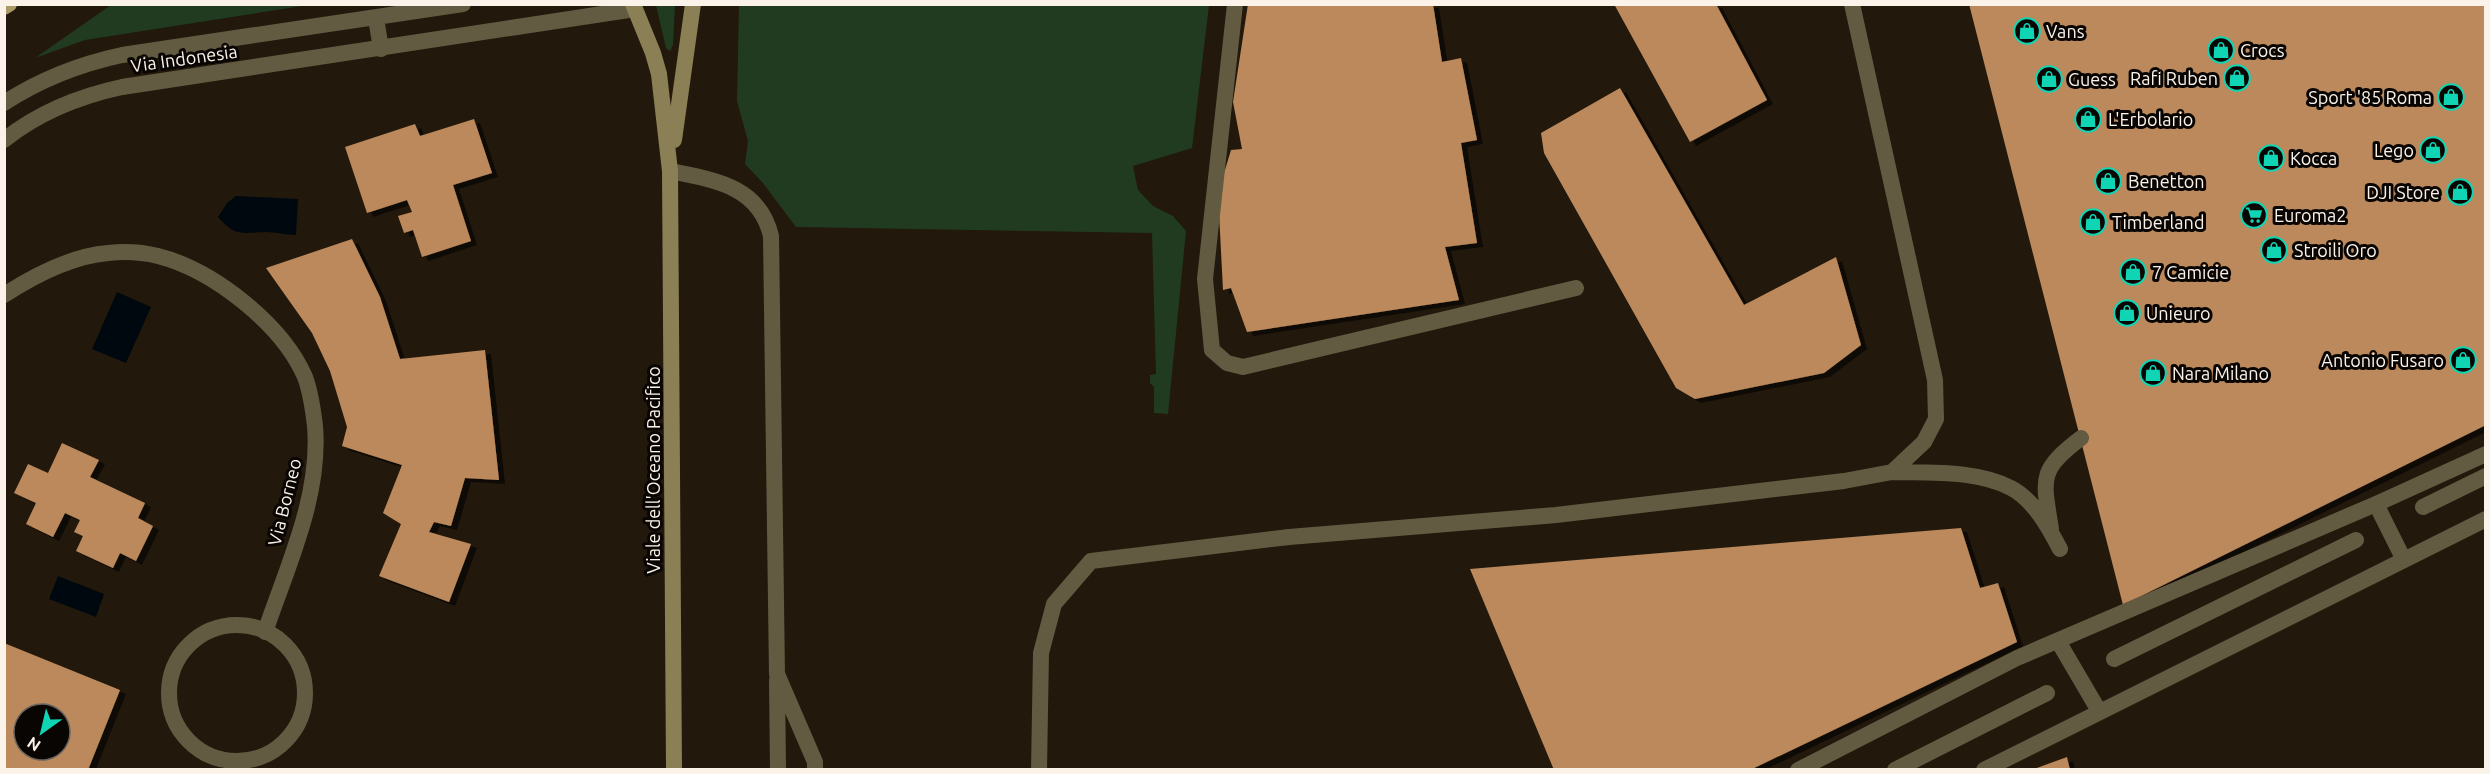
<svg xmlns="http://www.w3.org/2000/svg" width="2490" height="774" font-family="Ubuntu,sans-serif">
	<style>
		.green { fill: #213b21 }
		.water { fill: #00080f }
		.building { fill: #bb895b; fill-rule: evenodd; filter: url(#shadow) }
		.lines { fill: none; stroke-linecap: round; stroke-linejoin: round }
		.service { stroke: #625b41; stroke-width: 16 }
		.minor { stroke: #625b41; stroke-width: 16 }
		.secondary { stroke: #8b7f56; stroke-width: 16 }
		.primary { stroke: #aa9b66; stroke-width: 16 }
		.labels { text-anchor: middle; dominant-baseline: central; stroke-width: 6; stroke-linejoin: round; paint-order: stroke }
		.poi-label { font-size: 18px; fill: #fbf3ea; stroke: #090502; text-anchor: start }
		.street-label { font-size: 18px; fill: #fbf3ea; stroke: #090502 }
	</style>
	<defs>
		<filter id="shadow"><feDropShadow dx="6" dy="4" stdDeviation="0" flood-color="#0009"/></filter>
	</defs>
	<rect width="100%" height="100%" fill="#23180c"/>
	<path class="green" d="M111 5V4L308 5 85 40 35 58Z
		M656 5H675L673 45 670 51 666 48Z
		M739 5H1209L1192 148 1133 166 1138 190 1153 206 1173 216 1186 231 1168 414 1154 413V387L1150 383V375L1156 374 1152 233 796 227 763 183 745 164 748 141 737 101Z"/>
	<path class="water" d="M236 196 298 199 296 235C286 235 276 232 266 232 242 233 235 237 218 217L227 203Z
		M117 292 151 307 126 363 92 349Z
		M58 576 104 594 96 617 49 599Z"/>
	<path class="building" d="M1248 4H1433L1442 62 1461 58 1477 140 1461 143 1477 243 1445 247 1459 300 1247 332 1231 288 1223 290 1218 193 1231 150 1242 149 1233 102Z
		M1614 4H1716L1767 100 1690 142Z
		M1969 4H2486V425L2123 605Z
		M1620 88 1744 305 1836 257 1861 345 1824 373 1695 399 1676 388 1544 153 1541 133Z
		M474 119 492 173 453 185 471 241 422 257 413 230 404 233 398 216 412 212 407 200 367 213 345 147 415 124 420 136Z
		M352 239 380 297 400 359 485 350 499 480 465 478 451 526 434 522 429 532 471 544 449 602 379 576 401 524 383 513 402 465 342 446 347 427 330 371 312 333 266 268Z
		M62 443 99 460 90 477 145 503 138 518 153 526 136 561 120 553 113 568 76 551 83 536 74 532 80 520 65 513 53 537 26 524 36 503 14 493 28 464 48 473Z
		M1961 528 1980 588 1998 583 2017 642 1750 770H1554L1470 569Z
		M4 643 120 690 88 770H4ZM24 714H60V750H24Z
		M2067 757 2070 770H2034V769Z"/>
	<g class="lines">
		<path class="service" d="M1235 4 1205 279 1212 350 1227 363 1243 367 1576 288
			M670 171C715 180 759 186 771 236L777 674 815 762V770
			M1892 472C1931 473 1977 470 2011 488 2034 500 2049 528 2060 549
			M2376 504 2404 560
			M2423 507 2486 476
			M2051 529C2043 478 2038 471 2081 438
			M2058 641 2099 711
			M2114 659 2356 540
			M777 680 778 770
			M1039 770 1041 653 1054 604 1091 561 1289 537 1556 515 1844 481 1892 472 1924 442 1936 419 1935 380 1852 4
			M1798 770 2017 658 2376 504 2486 454
			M1895 770 2047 693
			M1984 770 2486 519"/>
		<path class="minor" d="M376 18 381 49
			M4 103C41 79 80 64 122 55L463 4
			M4 140C38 113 80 96 122 87L635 9
			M4 295C35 275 71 256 108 253 125 251 142 252 158 256 213 270 282 324 305 377 311 393 313 409 315 426 321 496 287 567 265 632
			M169 693a68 68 0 1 1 136 0a68 68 0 1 1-136 0Z"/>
		<path class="secondary" d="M633 4 653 53 659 74 670 171 674 770
			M674 140 693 4"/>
		<path class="primary" d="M4 7 9 4"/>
	</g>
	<defs>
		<g id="shop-ring" transform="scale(1.35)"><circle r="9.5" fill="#090502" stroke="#10d5b4" stroke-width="1.5"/><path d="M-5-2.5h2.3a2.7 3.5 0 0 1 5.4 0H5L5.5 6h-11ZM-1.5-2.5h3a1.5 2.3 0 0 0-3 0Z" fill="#10d5b4"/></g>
		<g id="supermarket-ring" transform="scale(1.35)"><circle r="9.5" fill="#090502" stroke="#10d5b4" stroke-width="1.5"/><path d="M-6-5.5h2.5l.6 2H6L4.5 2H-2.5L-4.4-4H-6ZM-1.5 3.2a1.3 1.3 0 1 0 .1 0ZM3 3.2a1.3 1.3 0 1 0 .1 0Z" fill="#10d5b4"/></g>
	</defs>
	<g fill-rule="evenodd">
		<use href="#shop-ring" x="2027" y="31"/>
		<use href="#shop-ring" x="2221" y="50"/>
		<use href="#shop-ring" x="2237" y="78"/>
		<use href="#shop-ring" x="2049" y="79"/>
		<use href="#shop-ring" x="2451" y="97"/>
		<use href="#shop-ring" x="2088" y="119"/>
		<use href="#shop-ring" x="2433" y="150"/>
		<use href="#shop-ring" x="2271" y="158"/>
		<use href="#shop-ring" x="2108" y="181"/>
		<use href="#shop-ring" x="2460" y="192"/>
		<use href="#supermarket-ring" x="2254" y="215"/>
		<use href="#shop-ring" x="2093" y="222"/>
		<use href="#shop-ring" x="2274" y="250"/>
		<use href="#shop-ring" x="2133" y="272"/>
		<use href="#shop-ring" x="2127" y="313"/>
		<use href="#shop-ring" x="2463" y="360"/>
		<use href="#shop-ring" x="2153" y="373"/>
	</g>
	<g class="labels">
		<g class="poi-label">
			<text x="2046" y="31">Vans</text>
			<text x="2240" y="50">Crocs</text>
			<text x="2218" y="78" text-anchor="end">Rafi Ruben</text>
			<text x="2068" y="79">Guess</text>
			<text x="2432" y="97" text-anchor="end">Sport '85 Roma</text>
			<text x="2108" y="119">L'Erbolario</text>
			<text x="2414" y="150" text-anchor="end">Lego</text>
			<text x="2290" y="158">Kocca</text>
			<text x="2128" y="181">Benetton</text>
			<text x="2440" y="192" text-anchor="end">DJI Store</text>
			<text x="2274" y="215">Euroma2</text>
			<text x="2112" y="222">Timberland</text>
			<text x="2294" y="250">Stroili Oro</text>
			<text x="2152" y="272">7 Camicie</text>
			<text x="2146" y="313">Unieuro</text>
			<text x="2444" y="360" text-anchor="end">Antonio Fusaro</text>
			<text x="2172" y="373">Nara Milano</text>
		</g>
		<g class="street-label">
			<text transform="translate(184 58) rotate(-8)">Via Indonesia</text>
			<text transform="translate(653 470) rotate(-90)">Viale dell'Oceano Pacifico</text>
			<text transform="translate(284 502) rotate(-76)">Via Borneo</text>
		</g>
	</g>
	<rect width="2490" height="774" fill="none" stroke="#fbf3ea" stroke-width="12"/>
	<g transform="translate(42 732) rotate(214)"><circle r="28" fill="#090502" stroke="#6a645f" stroke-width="1.5"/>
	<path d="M0-4.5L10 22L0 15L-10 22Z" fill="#10d5b4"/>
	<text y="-9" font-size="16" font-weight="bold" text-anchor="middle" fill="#fbf3ea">N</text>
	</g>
</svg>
